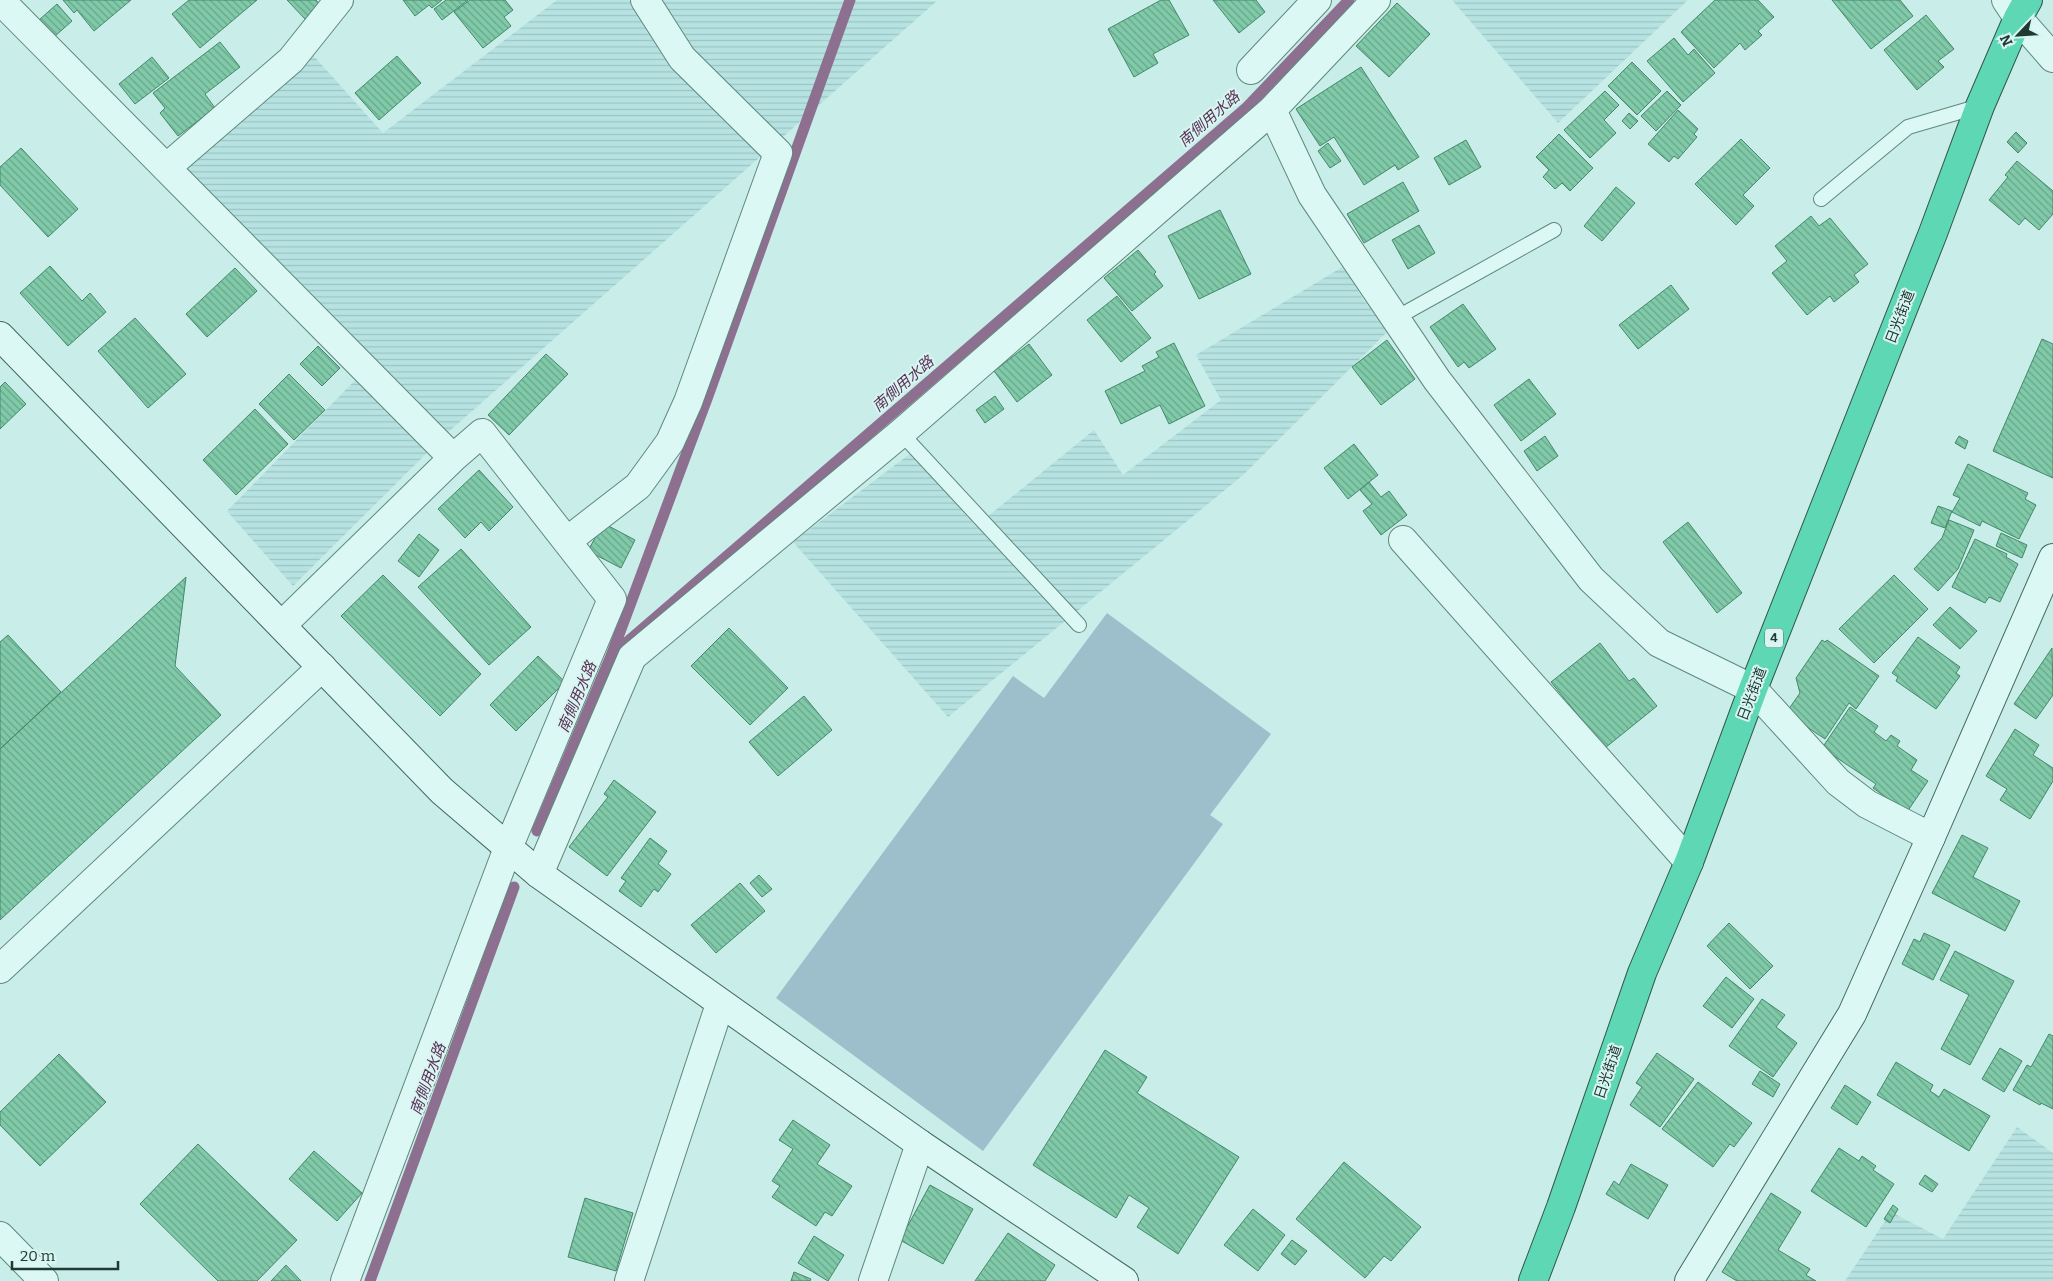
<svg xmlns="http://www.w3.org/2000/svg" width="2053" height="1281" font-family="Bitter,'Noto Sans JP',serif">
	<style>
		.farmland { fill: url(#farmland-rules) }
		.pitch { fill: #9dbfcc }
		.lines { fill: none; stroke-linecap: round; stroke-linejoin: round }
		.stream { stroke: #8d7090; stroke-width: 11 }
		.building { fill: url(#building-back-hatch); stroke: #448869 }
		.lane-casing { stroke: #5e897b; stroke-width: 16 }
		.street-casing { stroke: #5e897b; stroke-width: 30 }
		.secondary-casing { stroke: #416b5c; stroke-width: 30 }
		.highway-casing { stroke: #325749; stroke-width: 30 }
		.lane { stroke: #dcf8f4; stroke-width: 14 }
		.street { stroke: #dcf8f4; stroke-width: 28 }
		.secondary { stroke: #dcf8f4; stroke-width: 28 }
		.highway { stroke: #5ed8b4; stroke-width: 28 }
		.labels { text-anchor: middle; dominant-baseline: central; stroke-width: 4; stroke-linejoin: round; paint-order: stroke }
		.shield { fill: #d8f5f1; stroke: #58726b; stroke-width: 1 }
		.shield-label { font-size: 12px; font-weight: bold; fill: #213a31 }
		.street-label { font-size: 14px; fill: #213a31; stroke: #d8f5f1 }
		.water-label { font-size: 15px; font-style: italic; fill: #593156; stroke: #d8f5f1 }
	</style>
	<defs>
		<pattern id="farmland-rules" width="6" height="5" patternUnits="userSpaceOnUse" patternTransform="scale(1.25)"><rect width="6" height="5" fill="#b6e3e2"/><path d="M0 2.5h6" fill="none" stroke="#9cc4c2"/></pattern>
		<pattern id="building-back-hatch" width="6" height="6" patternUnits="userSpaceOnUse" patternTransform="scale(1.25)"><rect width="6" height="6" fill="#80caa9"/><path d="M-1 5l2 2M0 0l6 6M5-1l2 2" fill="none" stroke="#68a58a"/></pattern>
	</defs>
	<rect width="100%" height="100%" fill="#c9ede8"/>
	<path class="farmland" d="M557 0 937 1 445 435 293 586 227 511 369 366 181 169 312 54 383 133Z
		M1452 0H1688L1558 123Z
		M1344 266 1363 299 1388 331 1242 476 948 717 793 542 911 453 976 526 1094 430 1123 475 1221 400 1196 355Z
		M2017 1127 2053 1153V1281H1845L1891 1212 1943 1239Z"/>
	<path class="pitch" d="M1107 613 1271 734 1210 815 1223 824 983 1151 776 998 1013 676 1044 698Z"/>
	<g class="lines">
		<path class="stream" d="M611 656 1246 108 1349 0
			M537 831 611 656 708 396 850 0
			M370 1281 514 887"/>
	</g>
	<path class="building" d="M63 0H131L94 31 77 10 74 13Z
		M189 0H257L200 48 172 14Z
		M287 0H316L320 5 305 19Z
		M403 0H442L432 8 429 5 415 16Z
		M446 0H468L442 20 434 9Z
		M470 0H505L513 10 504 17 511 26 483 48 454 12Z
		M1161 0H1169L1189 35 1153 54 1158 63 1134 77 1108 29Z
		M1213 0H1256L1265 12 1239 33Z
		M1715 0H1758L1774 17 1758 31 1762 35 1745 50 1740 43 1714 68 1681 32Z
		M1832 0H1900L1913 16 1871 49Z
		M1397 3 1430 34 1389 77 1356 46Z
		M57 4 72 21 54 37 39 20Z
		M1926 15 1954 49 1938 61 1944 67 1917 90 1884 50Z
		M1674 38 1688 55 1694 49 1715 73 1683 102 1647 61Z
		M220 42 240 67 205 94 215 108 178 136 160 113 165 108 153 93Z
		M397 56 421 83 379 120 355 93Z
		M152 57 169 78 135 104 119 84Z
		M1632 62 1661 91 1637 115 1608 86Z
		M1361 67 1419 157 1398 170 1395 165 1364 185 1334 137 1320 146 1296 109Z
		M1605 91 1619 105 1604 120 1616 133 1590 158 1564 130Z
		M1667 91 1681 105 1656 131 1641 116Z
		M1678 110 1698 129 1694 134 1697 137 1678 159 1674 156 1669 162 1648 144Z
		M1629 113 1638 121 1630 129 1622 121Z
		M2016 132 2027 143 2018 153 2007 142Z
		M1559 134 1593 168 1570 191 1562 183 1555 189 1543 177 1549 170 1536 157Z
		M1741 139 1770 168 1743 195 1754 206 1736 225 1695 184Z
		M1466 140 1481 167 1449 185 1434 158Z
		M1328 143 1341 161 1330 168 1318 151Z
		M21 148 78 209 48 237 0 185V167Z
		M2017 161 2053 191V214L2039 230 2025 218 2019 225 1989 200 2008 177 2005 175Z
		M1403 182 1419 211 1364 243 1347 214Z
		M1616 187 1635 203 1602 241 1584 226Z
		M1220 210 1251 274 1199 299 1168 236Z
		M1811 216 1819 226 1830 218 1868 264 1854 275 1859 282 1834 302 1830 296 1807 315 1772 273 1787 261 1775 246Z
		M1419 225 1435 253 1408 269 1392 240Z
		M1138 250 1156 272 1154 274 1163 286 1132 311 1104 278Z
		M50 266 82 301 90 293 106 312 68 346 20 293Z
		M235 268 257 291 207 337 186 314Z
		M1671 285 1689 309 1638 349 1619 325Z
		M1117 296 1151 338 1121 362 1087 320Z
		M1463 304 1496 349 1469 368 1464 362 1458 367 1430 327Z
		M135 318 186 374 148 408 98 351Z
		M2042 339 2053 344V478L1993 451Z
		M1387 340 1415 379 1381 405 1352 367Z
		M1174 343 1205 406 1169 424 1160 405 1121 424 1105 391 1145 371 1142 366 1159 357 1156 352Z
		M1029 344 1052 375 1017 402 994 371Z
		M318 346 340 368 322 386 300 364Z
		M546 354 568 374 509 435 488 415Z
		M289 374 325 410 294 440 259 404Z
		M1529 379 1556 414 1521 441 1494 405Z
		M5 382 26 404 0 429V387Z
		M995 396 1004 409 985 423 976 410Z
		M255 409 288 444 236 495 203 460Z
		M1545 436 1558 456 1537 471 1524 451Z
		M1959 436 1968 441 1965 449 1955 443Z
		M1354 444 1378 475 1348 499 1324 468Z
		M1968 464 2028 493 2025 499 2036 505 2019 539 1982 521 1980 526 1952 512 1960 498 1953 495Z
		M479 470 513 507 489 531 481 522 465 538 438 509Z
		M1369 482 1381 497 1389 491 1407 515 1381 535 1363 511 1372 504 1360 490Z
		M1938 506 1952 511 1945 528 1931 523Z
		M1949 520 1974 530 1958 569 1938 591 1914 569 1942 538Z
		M1688 522 1742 593 1717 613 1663 542Z
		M603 523 635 540 621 568 588 551Z
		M2001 533 2027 545 2022 558 1996 546Z
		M419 534 439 550 419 577 398 561Z
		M1975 539 2007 554 2006 557 2018 564 2000 602 1989 597 1985 603 1952 587Z
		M461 549 531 627 489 665 418 587Z
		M383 575 481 674 440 716 341 616Z
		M1894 575 1928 609 1874 663 1839 629Z
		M186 577 175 666 221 715 0 920V749Z
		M1950 607 1977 631 1960 649 1933 625Z
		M729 628 788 688 750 725 691 666Z
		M8 635 61 692 0 749V642Z
		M1918 637 1960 667 1956 673 1960 676 1936 709 1896 681 1898 677 1892 673Z
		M1822 640 1825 642 1827 640 1879 676 1856 709 1849 703 1825 739 1786 713 1800 693 1796 678Z
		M1600 643 1629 681 1634 678 1657 706 1605 748 1551 682Z
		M2052 648 2053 695 2036 719 2014 704Z
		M538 656 565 682 516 731 490 705Z
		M804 696 832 730 778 776 749 742Z
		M1850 707 1878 726 1874 732 1886 741 1891 735 1900 741 1897 746 1917 760 1911 770 1928 781 1907 812 1873 788 1876 784 1822 748Z
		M2015 729 2039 745 2033 755 2053 768V781L2030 819 2000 800 2007 789 1986 776Z
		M614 780 656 812 607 876 569 847 608 797 604 794Z
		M1962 835 1988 848 1973 877 2020 901 2005 931 1932 893Z
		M650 838 667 851 658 864 671 874 658 892 654 889 641 907 619 891 626 881 621 878Z
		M759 875 772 889 762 897 750 883Z
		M740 883 765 911 716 953 691 925Z
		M1729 923 1773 966 1750 989 1707 946Z
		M1924 933 1950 945 1933 980 1902 964 1914 939 1920 942Z
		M1955 951 2014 981 1970 1065 1941 1049 1969 995 1940 980Z
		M1726 977 1754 999 1732 1028 1703 1006Z
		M1762 999 1785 1015 1776 1027 1797 1043 1773 1077 1729 1046Z
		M2049 1034 2053 1036V1109L2041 1103 2040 1105 2013 1090 2027 1065 2031 1067Z
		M2000 1048 2022 1061 2004 1092 1982 1079Z
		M1105 1050 1147 1077 1137 1093 1239 1157 1178 1254 1137 1227 1149 1208 1129 1195 1116 1218 1033 1165Z
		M1657 1053 1694 1079 1660 1127 1630 1105 1642 1087 1636 1083Z
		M59 1054 106 1102 40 1166 0 1125V1112Z
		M1896 1062 1933 1085 1930 1091 1939 1097 1944 1089 1990 1116 1969 1151 1877 1095Z
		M1760 1071 1780 1084 1773 1097 1752 1084Z
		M1698 1082 1752 1123 1734 1147 1730 1144 1713 1167 1662 1129Z
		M1845 1085 1871 1102 1857 1125 1831 1108Z
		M793 1120 830 1145 817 1164 852 1186 832 1216 825 1212 816 1226 772 1197 780 1186 772 1181 793 1149 779 1140Z
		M198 1144 297 1240 257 1281H218L140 1204Z
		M1839 1148 1859 1161 1862 1156 1876 1166 1873 1170 1894 1184 1866 1227 1811 1191Z
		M314 1151 362 1193 337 1221 289 1179Z
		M1344 1162 1421 1227 1391 1261 1384 1256 1365 1278 1296 1219Z
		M1631 1164 1668 1185 1648 1219 1606 1194 1614 1181 1619 1185Z
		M1925 1175 1938 1184 1932 1192 1919 1184Z
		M930 1185 973 1209 943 1264 900 1240Z
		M1771 1193 1801 1212 1778 1250 1810 1269 1806 1275 1816 1281H1737L1722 1272Z
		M585 1198 633 1213 616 1271 568 1257Z
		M1893 1205 1898 1209 1890 1223 1884 1219Z
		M1253 1209 1285 1235 1258 1271 1224 1245Z
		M1008 1233 1055 1265 1045 1281H975Z
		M814 1236 844 1255 828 1281 798 1263Z
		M1292 1240 1307 1251 1295 1265 1281 1254Z
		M286 1265 301 1281H271Z
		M794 1272 811 1279 810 1281H791Z"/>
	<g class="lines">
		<g class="lane-casing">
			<path id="lane" d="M1821 199 1908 127 1980 106
				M1396 318 1554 230
				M901 433 1079 625"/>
		</g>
		<g class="street-casing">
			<path id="street" d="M0 0 453 458 282 625
				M2006 0 2018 18 2053 58
				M1251 70 1317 0
				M1272 110 1312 195 1437 380 1591 579 1659 643 1753 689 1838 782 1867 804 1931 837
				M166 168 291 60 339 0
				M1403 540 1689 862
				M567 541 638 486 670 442 688 402 778 153 682 58 645 0
				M539 874 632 657 901 433 1272 110 1376 0
				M0 969 322 667
				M0 1236 44 1281
				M345 1281 508 848 612 599 482 433 453 458
				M629 1281 720 1004
				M873 1281 920 1144"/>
		</g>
		<g class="secondary-casing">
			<path id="secondary" d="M0 336 442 791 539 874 920 1144 1124 1281
				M1689 1281 1852 1014 1931 837 2053 558"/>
		</g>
		<g class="highway-casing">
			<path id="highway" d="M1533 1281 1561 1207 1642 973 1689 862 1753 689 1933 233 1980 106 2018 18 2028 0"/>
		</g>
		<use href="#lane" class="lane"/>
		<use href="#street" class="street"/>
		<use href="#secondary" class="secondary"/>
		<use href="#highway" class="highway"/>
	</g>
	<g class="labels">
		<rect class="shield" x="1765" y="628.5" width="18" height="19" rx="4"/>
		<g class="shield-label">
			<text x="1774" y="638">4</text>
		</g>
		<g class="street-label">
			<text transform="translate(1900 317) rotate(-69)">日光街道</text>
			<text transform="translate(1752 694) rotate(-69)">日光街道</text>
			<text transform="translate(1608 1072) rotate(-71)">日光街道</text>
		</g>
		<g class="water-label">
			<text transform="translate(1209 119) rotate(-41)">南側用水路</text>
			<text transform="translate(903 384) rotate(-41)">南側用水路</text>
			<text transform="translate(577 697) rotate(-67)">南側用水路</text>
			<text transform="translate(428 1079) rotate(-70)">南側用水路</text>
		</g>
	</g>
	<g transform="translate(2018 35) rotate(245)" stroke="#d8f5f1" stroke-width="4" paint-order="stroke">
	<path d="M0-4L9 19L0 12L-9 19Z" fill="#213a31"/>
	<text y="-8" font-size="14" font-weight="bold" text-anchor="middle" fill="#213a31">N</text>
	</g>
	<path d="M12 1261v8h106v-8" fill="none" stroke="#213a31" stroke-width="2.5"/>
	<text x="20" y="1261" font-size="15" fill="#213a31" stroke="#d8f5f1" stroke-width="4" paint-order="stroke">20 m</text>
</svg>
